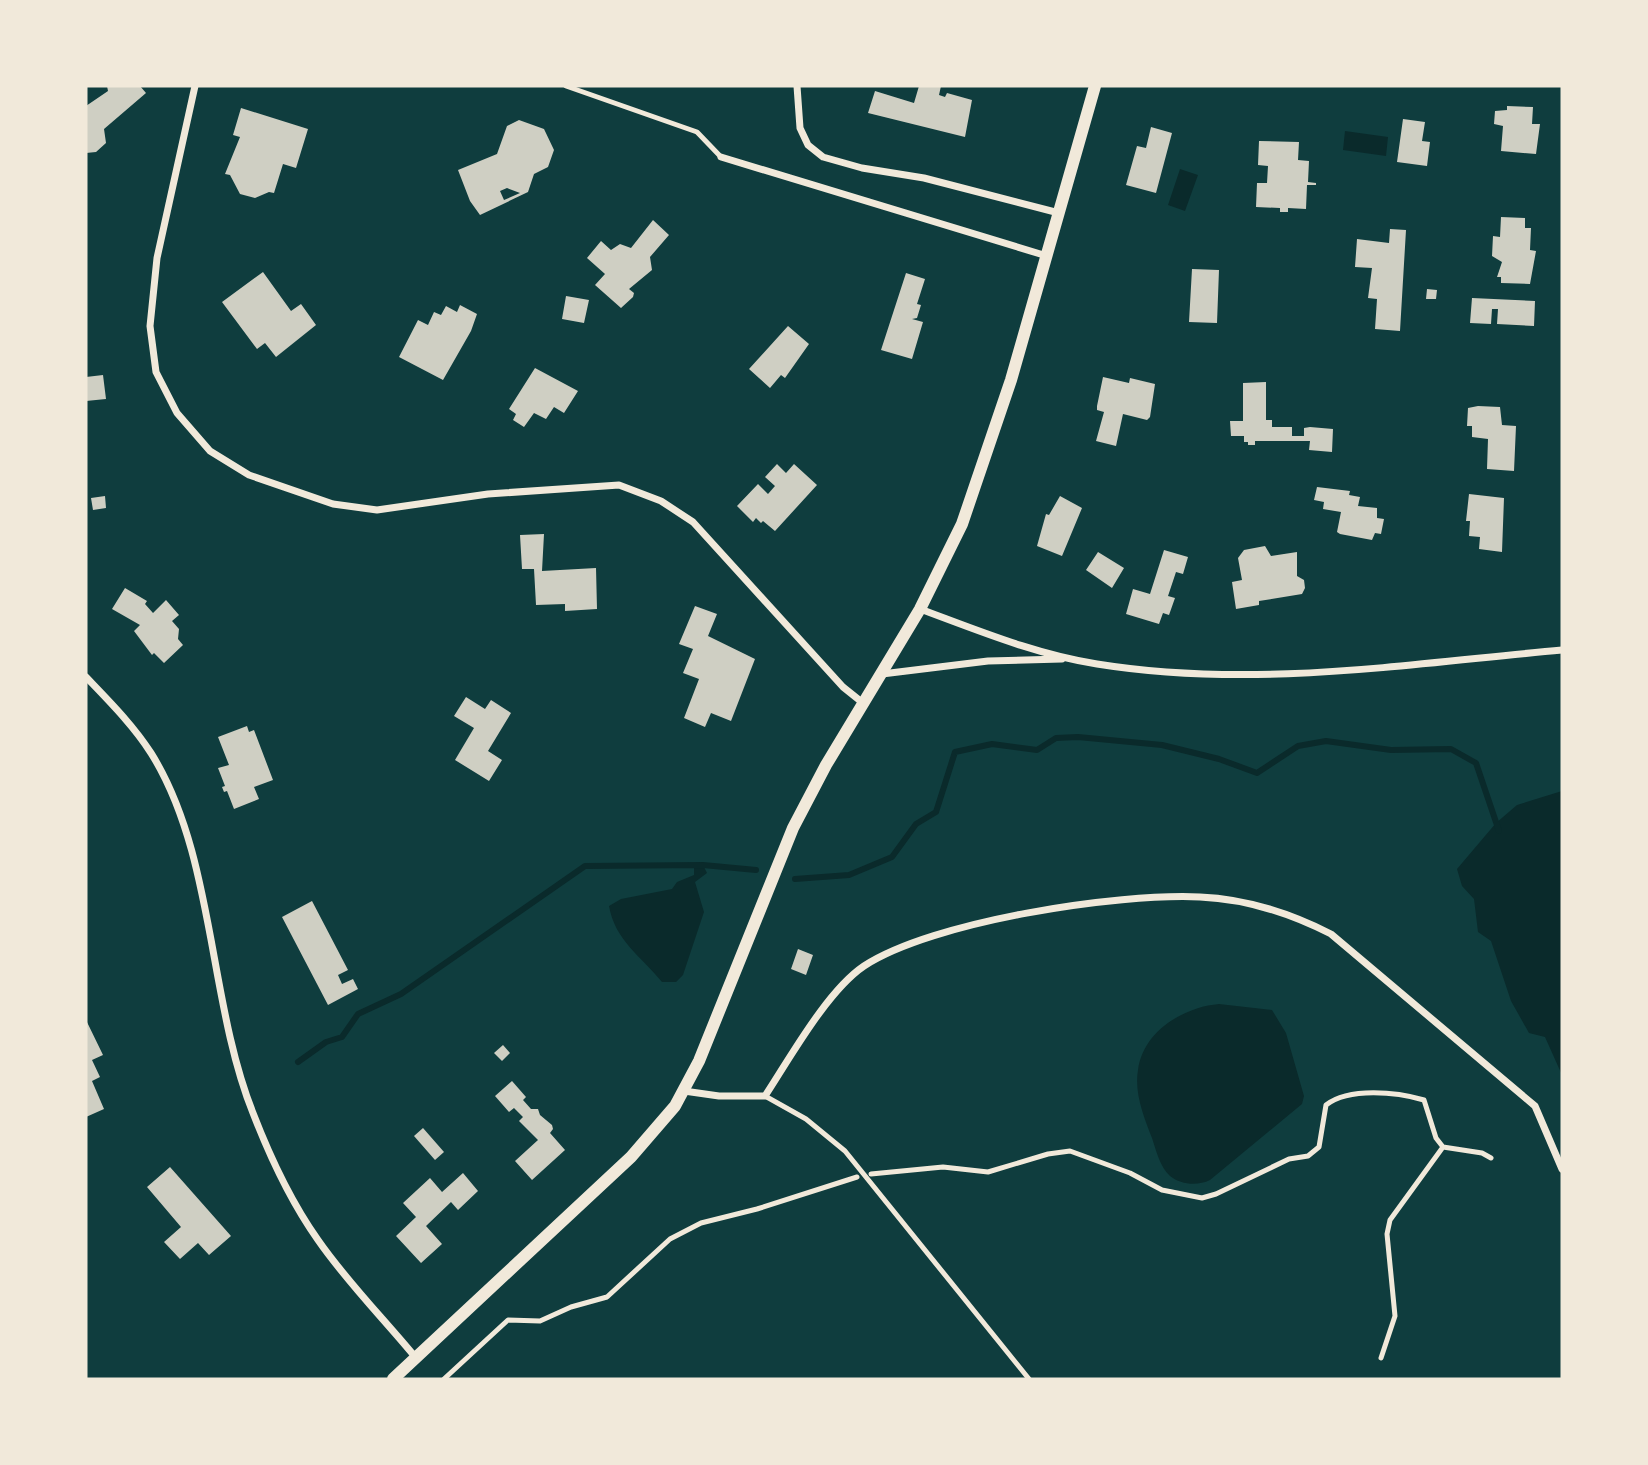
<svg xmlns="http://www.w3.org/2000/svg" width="1648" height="1465" font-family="Barlow,sans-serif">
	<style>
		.water { fill: #0a2a2b }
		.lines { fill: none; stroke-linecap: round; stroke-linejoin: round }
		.stream { stroke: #0a2a2b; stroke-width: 6 }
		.building { fill: #cfcfc3; fill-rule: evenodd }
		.service { stroke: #f1e9da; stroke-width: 5 }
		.minor { stroke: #f1e9da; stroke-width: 7 }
		.tertiary { stroke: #f1e9da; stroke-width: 12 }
	</style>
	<rect width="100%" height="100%" fill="#0f3d3e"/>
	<path class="water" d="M1345 131 1388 137 1386 156 1343 150Z
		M1180 169 1198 175 1185 211 1168 205Z
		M1562 791V1075L1545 1037 1529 1033 1511 1001 1491 941 1478 932 1474 899 1462 886 1457 869 1496 823 1517 805Z
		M694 865H703L707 873 695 882 704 912 683 975 676 982H662C642 957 615 941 609 906L621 899 672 889 677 882 694 875Z
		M1219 1004 1272 1010 1286 1033 1304 1096 1302 1104 1210 1180C1198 1186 1181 1185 1170 1176 1160 1167 1156 1150 1152 1138 1144 1117 1134 1093 1138 1070 1143 1031 1184 1007 1219 1004Z"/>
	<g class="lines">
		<path class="stream" d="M795 879 849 875 892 857 916 824 936 812 955 752 992 744 1037 750 1056 738 1078 737 1162 745 1219 759 1257 773 1298 746 1326 741 1391 750 1451 749 1476 763 1499 831
			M298 1062 326 1042 342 1037 358 1014 401 994 585 866 703 865 756 870"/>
	</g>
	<path class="building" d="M107 86H140L146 93 104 129 106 143 96 152 86 153V106L108 91Z
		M919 86H941L939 95 945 97 947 93 972 100 965 137 868 113 875 91 914 103Z
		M1507 106 1533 107 1532 124H1540L1536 154 1501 151 1503 126 1494 124 1495 111 1507 110Z
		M241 108 308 129 296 168 283 164 274 193 269 192 255 198 240 194 230 175 225 174 240 137 233 135Z
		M1403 119 1425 122 1422 141 1430 142 1427 166 1397 162Z
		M519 120 544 129 554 150 548 167 534 174 528 192 480 215 470 201 458 170 497 154 507 126ZM507 188 520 193 504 200 500 191Z
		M1151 127 1172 133 1156 193 1126 185 1137 146 1146 148Z
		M1259 141 1299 142 1298 160 1309 161 1308 182 1316 183V185H1307L1306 209 1288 208V212H1280V208L1256 207 1257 183H1267L1268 166 1258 165Z
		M1501 217 1525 218V228H1531L1530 250 1536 251 1530 284 1501 283V277H1497L1502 262 1492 256 1493 236 1500 237Z
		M653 220 669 235 650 257 652 270 629 289 634 293 633 297 621 308 595 285 605 274 587 258 601 241 611 250 620 244 631 248Z
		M1390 229 1406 230 1400 331 1375 329 1377 299 1368 298 1372 268 1355 267 1357 239 1389 243Z
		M1192 269 1219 270 1217 323 1189 322Z
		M263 272 291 311 301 304 316 325 276 357 265 343 257 349 222 302Z
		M906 273 925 279 917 304 921 305 917 318 912 319 923 322 912 359 881 350Z
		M1427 289 1437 290 1436 299H1426Z
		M566 296 589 300 584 323 562 319Z
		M1472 298 1535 301 1534 326 1497 324 1498 309H1492L1491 324 1470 323Z
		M460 305 477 314 471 331 443 380 399 357 418 320 428 325 434 312 441 315 446 306 457 312Z
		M788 326 809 344 785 378 781 375 770 388 749 369Z
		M535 368 578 391 564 413 554 407 546 419 534 413 524 427 513 420 516 414 509 409Z
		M103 375 106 399 86 401V377Z
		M1103 377 1129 383 1130 378 1155 384 1150 417 1147 420 1123 414 1116 446 1096 441 1104 412 1097 410V406Z
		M1266 382V420H1272V427H1292V436H1304V428L1310 427 1333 429 1332 452 1309 450 1310 441H1255V445H1248V442H1244V436H1231L1230 421H1243V383Z
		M1478 406 1500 407 1502 425 1516 426 1514 471 1487 469 1488 439 1472 437V426H1467L1468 408Z
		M777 464 786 473 794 464 817 485 775 531 763 521 761 523 756 518 753 522 737 506 758 484 768 494 775 486 765 477Z
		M1317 487 1350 491 1349 495 1360 497 1358 506 1377 508V518L1384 519 1381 534 1375 533 1372 540 1340 534 1337 532 1341 512 1323 509 1324 502 1314 500Z
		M1469 494 1504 498 1502 552 1479 549 1480 537 1469 536 1470 521H1466Z
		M105 496 106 508 93 510 91 498Z
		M1060 496 1082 508 1062 556 1037 546 1046 514 1049 515Z
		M544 534 542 571 596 568 597 609 565 611V604L536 605 534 569H522L520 535Z
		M1265 546 1271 556 1297 552V576L1304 580 1305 588 1302 594 1259 601V605L1236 609 1232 582 1242 580 1238 558 1244 550Z
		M1164 550 1188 557 1183 574 1176 572 1168 596 1175 598 1169 615 1163 613 1159 624 1126 614 1133 589 1150 594Z
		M1098 552 1124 568 1112 588 1086 570Z
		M125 588 147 601 145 604 153 613 166 600 179 615 172 621 179 629 178 639 183 645 164 663 154 653 152 655 134 631 140 625 112 609Z
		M695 606 717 614 708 636 755 659 731 721 711 713 705 727 684 718 699 679 683 673 693 649 679 644Z
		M466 697 485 709 491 700 511 713 488 751 502 760 489 781 455 760 474 728 454 716Z
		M247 726 249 732 254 730 273 780 254 787 259 799 234 809 227 791 224 792 222 787 225 786 218 768 229 765 218 737Z
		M312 901 348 970 338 975 342 984 353 979 358 989 328 1005 282 917Z
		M798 949 813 955 806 975 791 969Z
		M86 1020 103 1055 92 1060 100 1077 92 1081 104 1109 86 1117Z
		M503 1045 510 1053 502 1061 494 1053Z
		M512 1081 526 1097 523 1100 531 1109H538L540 1115 552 1125 553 1129 550 1133 565 1150 532 1180 515 1161 538 1140 519 1121 523 1117 514 1108 509 1112 495 1096Z
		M423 1128 444 1152 435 1160 414 1136Z
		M170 1167 231 1236 209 1255 198 1243 180 1259 164 1242 181 1227 147 1187Z
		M463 1173 478 1191 458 1210 451 1202 426 1226 442 1244 421 1263 396 1236 416 1217 403 1203 430 1178 442 1192Z"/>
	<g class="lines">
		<path class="service" d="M566 86 697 132 721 157
			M765 1096 806 1119 845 1151 1029 1379
			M871 1174 943 1167 988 1172 1048 1154 1070 1151 1130 1173 1162 1190 1202 1198 1216 1194 1289 1159 1308 1156 1319 1147 1326 1105C1349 1087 1397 1092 1424 1100L1436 1138 1443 1147 1482 1153 1491 1158
			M1381 1358 1395 1316 1387 1234 1390 1220 1443 1147
			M444 1379 508 1320 540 1321 571 1307 607 1297 670 1239 701 1223 757 1209 857 1177"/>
		<path class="minor" d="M195 86 157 258 150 326 156 372 177 413 210 451 249 475 333 504 377 510 488 494 619 485 661 501 693 522 843 687 863 703
			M797 86 800 128 808 145 823 157 862 168 924 178 1059 213
			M721 157 1047 256
			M920 609C977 630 1037 655 1097 664 1253 689 1407 664 1562 650
			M882 674 988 661 1062 659
			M86 677C109 701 133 725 151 753 215 855 208 1001 253 1113 270 1157 291 1202 318 1240 347 1282 384 1319 416 1358
			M684 1091 719 1096H765C790 1058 827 991 864 966 933 921 1117 893 1200 897 1246 899 1290 913 1331 934L1535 1106 1562 1169"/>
		<path class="tertiary" d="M393 1379 631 1157 675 1106 699 1061 793 828 826 765 920 609 962 524 1011 380 1095 86"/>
	</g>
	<rect width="1648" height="1465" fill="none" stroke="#f1e9da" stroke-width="175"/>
</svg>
